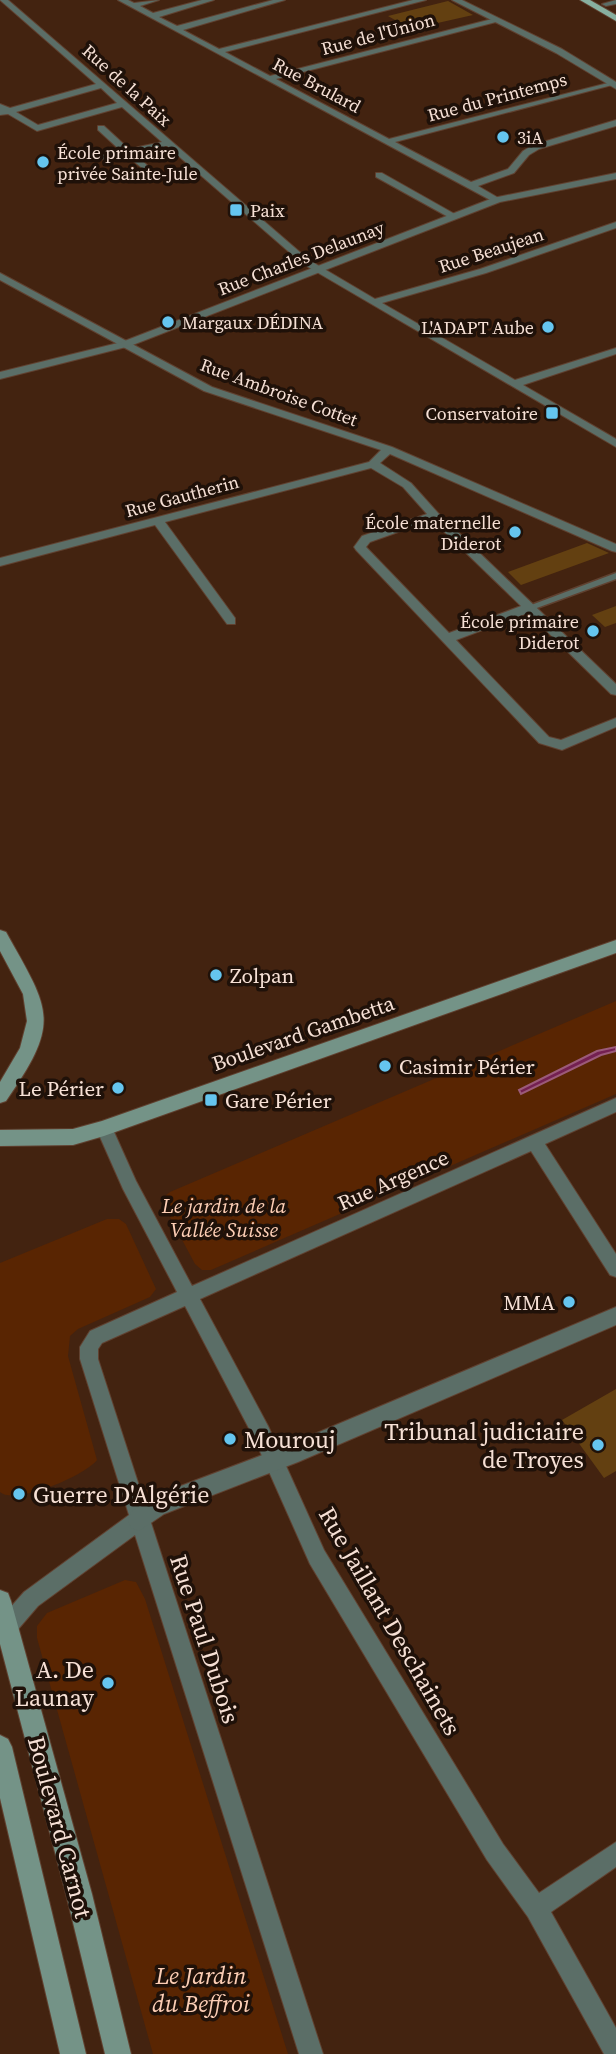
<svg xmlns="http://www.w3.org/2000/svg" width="616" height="2054" font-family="'Source Serif 4',serif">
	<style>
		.green { fill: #592502 }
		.water { fill: #742051; stroke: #9b5a79; stroke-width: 2 }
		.building { fill: #634011 }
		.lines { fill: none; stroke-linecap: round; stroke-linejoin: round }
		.pedestrian-casing { stroke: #604130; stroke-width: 3 }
		.minor-casing { stroke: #604130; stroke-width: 2 }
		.tertiary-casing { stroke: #604130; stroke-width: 2 }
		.secondary-casing { stroke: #604130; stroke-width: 2 }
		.primary-casing { stroke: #604130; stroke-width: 2 }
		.pedestrian { fill: #5b6e67; fill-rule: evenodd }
		.minor { fill: #5b6e67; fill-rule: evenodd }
		.tertiary { fill: #5b6e67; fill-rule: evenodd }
		.secondary { fill: #749387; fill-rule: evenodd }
		.primary { fill: #88b0a0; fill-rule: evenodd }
		.poi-dot { fill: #65c5ef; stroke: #1f1109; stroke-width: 2.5 }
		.labels { text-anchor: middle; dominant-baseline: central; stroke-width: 7; stroke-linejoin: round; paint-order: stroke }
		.far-street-label { font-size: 18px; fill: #f6e0d5; stroke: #1f1109 }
		.far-poi-label { font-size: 18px; fill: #f6e0d5; stroke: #1f1109; text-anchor: start }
		.poi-label { font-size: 21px; fill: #f6e0d5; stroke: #1f1109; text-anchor: start }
		.street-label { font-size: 21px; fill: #f6e0d5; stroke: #1f1109 }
		.park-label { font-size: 21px; font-style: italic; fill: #fdceb5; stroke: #1f1109 }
		.near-poi-label { font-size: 24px; fill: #f6e0d5; stroke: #1f1109; text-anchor: end }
		.near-street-label { font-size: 24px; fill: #f6e0d5; stroke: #1f1109 }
		.near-park-label { font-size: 24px; font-style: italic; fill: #fdceb5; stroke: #1f1109 }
	</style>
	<rect width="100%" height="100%" fill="#432310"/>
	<path class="green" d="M616 1001V1094L211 1270H202L195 1264 164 1206V1197L170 1192Z
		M107 1219H119L126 1224 156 1289 150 1297 78 1329 70 1336 68 1356 97 1460C86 1475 15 1506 0 1492V1263Z
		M125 1580 136 1582 145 1599 288 2054H153L37 1638V1626L47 1613Z"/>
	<path class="water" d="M616 1047V1051L601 1055 521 1094 519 1090 597 1051Z"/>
	<path class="building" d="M448 1 473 15 411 29 388 16Z
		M587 543 609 553 521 585 508 572Z
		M616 606V623L605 627 592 615Z
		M616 1389V1471L604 1478 562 1420Z"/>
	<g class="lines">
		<g class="pedestrian-casing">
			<path id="pedestrian" d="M616 573V579L534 609 531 610 526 607Z"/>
		</g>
		<g class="minor-casing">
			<path id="minor" d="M0 0H8L309 260 375 299 480 269 616 222V228L486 273 382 303 515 380 616 348V354L523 385 616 439V447L303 264 167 146 134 153 151 169 147 172 126 155 88 162V158L121 151 98 130V126H104L129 149 162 142 122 107 37 131 8 114 0 115V104L10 108 96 84ZM101 88 117 103 38 125 16 112Z
				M118 0H128L134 3 159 0 140 6 153 13 202 0H214L159 17 177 26 273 0H285L183 30 219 49 413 0H426L225 52 270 76 496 18V22L276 79 389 139 612 82 616 84 395 142 471 182 508 169 523 151 533 145 616 120V126L539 149 529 155 514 173 478 186 502 200 494 202Z
				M616 0V4L606 6 602 4Z
				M376 173H382L460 217 452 219 376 177Z
				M0 273 212 387 392 447 616 544V552L612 551 390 454 380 463 411 483 438 513 616 684V695L611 694 528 613 456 640 549 737 561 740 616 718V727L562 750 539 743 356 550 354 547 362 536 427 514 403 487 371 468 165 522 235 618V624H227L155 525 0 566V558L369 462 381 450 204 391 0 280ZM432 520 521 606 449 633 366 547 370 542Z
				M616 1098V1112L545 1144 616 1254V1277L610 1275 531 1151 200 1299 268 1426 324 1550 503 1844 539 1893 616 1842V1867L551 1912 616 2028V2054H604L528 1917 487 1860 310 1564 254 1438 185 1306 102 1343 98 1349V1359L323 2054H299L135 1535 38 1606 14 1634 7 1637 0 1634V1619L24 1592 129 1515 80 1359V1347L90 1331 177 1292 123 1189 96 1128 98 1123 104 1121 110 1123 136 1181 192 1286Z"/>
		</g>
		<g class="tertiary-casing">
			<path id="tertiary" d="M452 0H462L562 49 616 82V89L556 53Z
				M616 173V179L500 202 130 346 0 379V372L122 342 493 198Z
				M616 1307V1325L298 1462 164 1514 139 1531 131 1528 128 1520 131 1512 149 1498 286 1446Z"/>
		</g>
		<g class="secondary-casing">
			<path id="secondary" d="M0 930 6 932C50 1011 62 1021 6 1101L0 1103V1082L20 1048 27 1021 23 994 0 951Z
				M616 940V953L104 1136 73 1145 0 1146V1130L73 1129 102 1121Z
				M0 1590 8 1593 11 1601 92 1894 131 2054H105L66 1894 0 1644Z
				M0 1735 8 1739 12 1747 86 2054H60L0 1798Z"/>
		</g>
		<g class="primary-casing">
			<path id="primary" d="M580 0H590L616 15V21Z"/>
		</g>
		<use href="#pedestrian" class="pedestrian"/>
		<use href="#minor" class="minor"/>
		<use href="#tertiary" class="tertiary"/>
		<use href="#secondary" class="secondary"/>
		<use href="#primary" class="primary"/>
	</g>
	<g class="poi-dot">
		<circle cx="503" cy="137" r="7"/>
		<circle cx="43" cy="162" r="7"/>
		<rect x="229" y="203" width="14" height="14" rx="3.5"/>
		<circle cx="168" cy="322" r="7"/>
		<circle cx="548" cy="327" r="7"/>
		<rect x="545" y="406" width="14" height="14" rx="3.5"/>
		<circle cx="515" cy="532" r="7"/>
		<circle cx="593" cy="631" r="7"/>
		<circle cx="216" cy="975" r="7"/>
		<circle cx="385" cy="1066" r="7"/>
		<circle cx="118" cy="1088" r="7"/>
		<rect x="204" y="1093" width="14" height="14" rx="3.5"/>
		<circle cx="569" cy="1302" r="7"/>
		<circle cx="230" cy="1439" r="7"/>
		<circle cx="598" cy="1445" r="7"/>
		<circle cx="19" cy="1494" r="7"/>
		<circle cx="108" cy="1683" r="7"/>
	</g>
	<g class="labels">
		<g class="far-street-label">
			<text transform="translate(378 34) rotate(-15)">Rue de l'Union</text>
			<text transform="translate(127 85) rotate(42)">Rue de la Paix</text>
			<text transform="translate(317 85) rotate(28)">Rue Brulard</text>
			<text transform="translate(497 97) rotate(-15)">Rue du Printemps</text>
			<text transform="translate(491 250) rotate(-18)">Rue Beaujean</text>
			<text transform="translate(301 258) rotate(-21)">Rue Charles Delaunay</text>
			<text transform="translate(279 392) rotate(20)">Rue Ambroise Cottet</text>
			<text transform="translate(182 496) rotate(-15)">Rue Gautherin</text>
		</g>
		<g class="far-poi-label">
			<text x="517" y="137">3iA</text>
			<text x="57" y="152">École primaire<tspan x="57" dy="21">privée Sainte-Jule</tspan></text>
			<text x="250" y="210">Paix</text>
			<text x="182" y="322">Margaux DÉDINA</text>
			<text x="534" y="327" text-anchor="end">L'ADAPT Aube</text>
			<text x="538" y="413" text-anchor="end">Conservatoire</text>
			<text x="501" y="522" text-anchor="end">École maternelle<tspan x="501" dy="21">Diderot</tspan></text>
			<text x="579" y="621" text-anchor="end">École primaire<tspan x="579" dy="21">Diderot</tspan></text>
		</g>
		<g class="poi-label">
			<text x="230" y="975">Zolpan</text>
			<text x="399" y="1066">Casimir Périer</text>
			<text x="104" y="1088" text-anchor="end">Le Périer</text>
			<text x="225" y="1100">Gare Périer</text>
			<text x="555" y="1302" text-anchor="end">MMA</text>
		</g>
		<g class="street-label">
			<text transform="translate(303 1033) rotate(-19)">Boulevard Gambetta</text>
			<text transform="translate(393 1180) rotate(-24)">Rue Argence</text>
		</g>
		<g class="park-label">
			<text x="224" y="1205">Le jardin de la<tspan x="224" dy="24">Vallée Suisse</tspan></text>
		</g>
		<g class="near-poi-label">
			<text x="584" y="1431">Tribunal judiciaire<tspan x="584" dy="28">de Troyes</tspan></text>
			<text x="244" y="1439" text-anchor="start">Mourouj</text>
			<text x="33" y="1494" text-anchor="start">Guerre D'Algérie</text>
			<text x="94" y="1669">A. De<tspan x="94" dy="28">Launay</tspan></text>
		</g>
		<g class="near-street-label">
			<text transform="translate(390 1621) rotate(60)">Rue Jaillant Deschainets</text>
			<text transform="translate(205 1639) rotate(72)">Rue Paul Dubois</text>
			<text transform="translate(60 1827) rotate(75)">Boulevard Carnot</text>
		</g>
		<g class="near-park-label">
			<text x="201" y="1975">Le Jardin<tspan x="201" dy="28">du Beffroi</tspan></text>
		</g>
	</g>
</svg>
